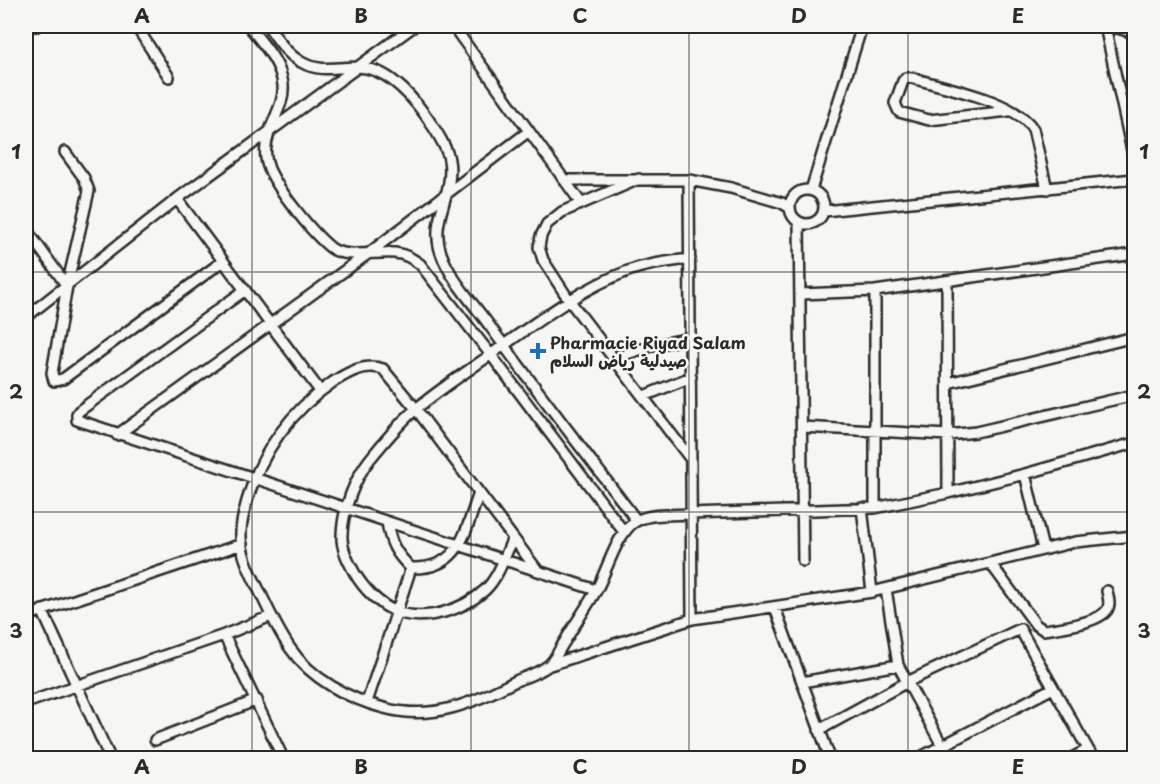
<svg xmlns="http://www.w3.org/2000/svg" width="1160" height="784" font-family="'Playpen Sans','Playpen Sans Arabic',sans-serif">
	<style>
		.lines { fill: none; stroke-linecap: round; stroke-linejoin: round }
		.minor-casing { stroke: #2b2b2b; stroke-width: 14 }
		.minor { stroke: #f6f6f2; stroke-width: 9 }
		.grid { fill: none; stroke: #2b2b2b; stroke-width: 1.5; stroke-opacity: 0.55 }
		.poi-dot { fill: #1f6fb2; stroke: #f6f6f2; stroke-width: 2 }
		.labels { text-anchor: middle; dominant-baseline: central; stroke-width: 5; stroke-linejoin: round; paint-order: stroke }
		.poi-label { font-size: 16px; font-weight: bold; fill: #2b2b2b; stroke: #f6f6f2; text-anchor: start }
		.neatline { fill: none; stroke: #2b2b2b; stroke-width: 2 }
		.grid-label { font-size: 20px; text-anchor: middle; font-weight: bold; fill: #2b2b2b }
	</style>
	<rect width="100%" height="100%" fill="#f6f6f2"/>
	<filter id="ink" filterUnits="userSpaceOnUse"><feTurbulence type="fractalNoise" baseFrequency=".0167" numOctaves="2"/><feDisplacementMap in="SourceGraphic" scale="12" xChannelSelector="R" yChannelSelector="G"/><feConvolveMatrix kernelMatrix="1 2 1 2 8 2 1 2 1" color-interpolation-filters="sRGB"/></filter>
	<g filter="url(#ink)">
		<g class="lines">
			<g class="minor-casing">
				<path id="minor" d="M32 26H37
					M136 26 169 77
					M249 26C262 43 281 62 283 85 285 106 268 125 266 146 265 153 266 162 269 169 279 191 312 233 331 248 345 259 377 251 395 253 405 254 411 258 420 264L491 355 624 532
					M268 26C278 39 286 54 301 62 320 73 339 67 358 67 387 68 410 94 426 116 434 128 447 146 449 160 455 194 429 219 441 253 450 279 473 303 489 325 537 391 587 455 637 521
					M453 26 581 203
					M1105 26 1134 160
					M1111 26 1134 33
					M1009 111 929 120 899 112 895 103 903 81 906 78H912C946 88 1014 100 1033 129L1047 189
					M65 152 84 178 89 191 67 286 52 373 54 381 63 379 223 261
					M639 179 562 212 547 224 541 236 539 247 543 260 569 300 689 457
					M565 180H689L731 188 782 203 790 208
					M689 180C691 326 690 473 692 619
					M790 207a17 17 0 1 1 34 0a17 17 0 1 1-34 0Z
					M811 190 862 26
					M177 199 320 391
					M824 211 1134 179
					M799 222 803 561
					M26 229 67 286
					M947 282 948 493
					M245 290 79 411 77 414V420L596 590
					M875 291V508
					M800 294 875 291 1134 254
					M26 317 177 199 414 26
					M615 358 651 346 690 338
					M948 383 1134 337
					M644 396 691 377
					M802 427 948 435 976 432 1134 395
					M117 435 369 253 529 131
					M1025 474 1043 549
					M862 508 872 592
					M387 522C390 543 396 554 411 568 461 570 465 531 479 493
					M513 538C505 555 499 577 485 590 463 610 426 622 397 612 379 605 363 588 354 572 348 561 341 548 342 534 343 509 355 478 370 459 384 442 399 423 416 409 441 388 470 370 497 350 538 321 580 289 628 271 648 264 670 261 690 259
					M991 564 1036 625 1044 630C1059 628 1098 623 1107 610 1111 604 1108 597 1107 591
					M538 571 416 409 383 369C364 363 349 372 333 382 291 411 261 452 247 501 244 512 240 525 241 537 241 555 252 576 260 592 269 611 278 631 290 648 311 679 349 699 384 708 434 722 474 702 518 680 528 676 543 671 550 664 556 658 560 648 565 641 575 624 586 608 596 591 607 571 617 532 636 521 651 513 674 515 690 514L875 508 948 493 1025 474 1134 443
					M886 589 898 665 949 758
					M775 608 830 758
					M42 610 110 758
					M26 616 242 544
					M224 635 283 758
					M550 665 692 619 872 592 1075 542 1134 536
					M802 682 898 665
					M367 702 411 568
					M26 703 224 635 271 616
					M819 730 907 682 1020 629 1093 758
					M155 740 257 700
					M269 758 280 753
					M919 758 1053 688
					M1072 758 1087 750"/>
			</g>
			<use href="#minor" class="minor"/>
		</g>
	</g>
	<path class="grid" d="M252 26V758M471 26V758M689 26V758M908 26V758M26 272H1134M26 512H1134"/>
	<path class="poi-dot" d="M535 342h6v6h6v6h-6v6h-6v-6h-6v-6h6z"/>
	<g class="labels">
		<g class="poi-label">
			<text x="550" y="342">Pharmacie Riyad Salam<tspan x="550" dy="18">صيدلية رياض السلام</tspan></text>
		</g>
	</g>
	<rect width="1160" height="784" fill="none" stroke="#f6f6f2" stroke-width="66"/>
	<rect x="33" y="33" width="1094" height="718" class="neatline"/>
	<g class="grid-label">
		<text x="142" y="23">A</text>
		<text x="361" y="23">B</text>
		<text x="580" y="23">C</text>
		<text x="799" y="23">D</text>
		<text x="1018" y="23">E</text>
		<text x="16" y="159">1</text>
		<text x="1144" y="159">1</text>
		<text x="16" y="399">2</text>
		<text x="1144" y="399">2</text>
		<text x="16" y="638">3</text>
		<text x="1144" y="638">3</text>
		<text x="142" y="774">A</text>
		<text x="361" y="774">B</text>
		<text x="580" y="774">C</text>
		<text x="799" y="774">D</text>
		<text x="1018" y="774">E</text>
	</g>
</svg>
